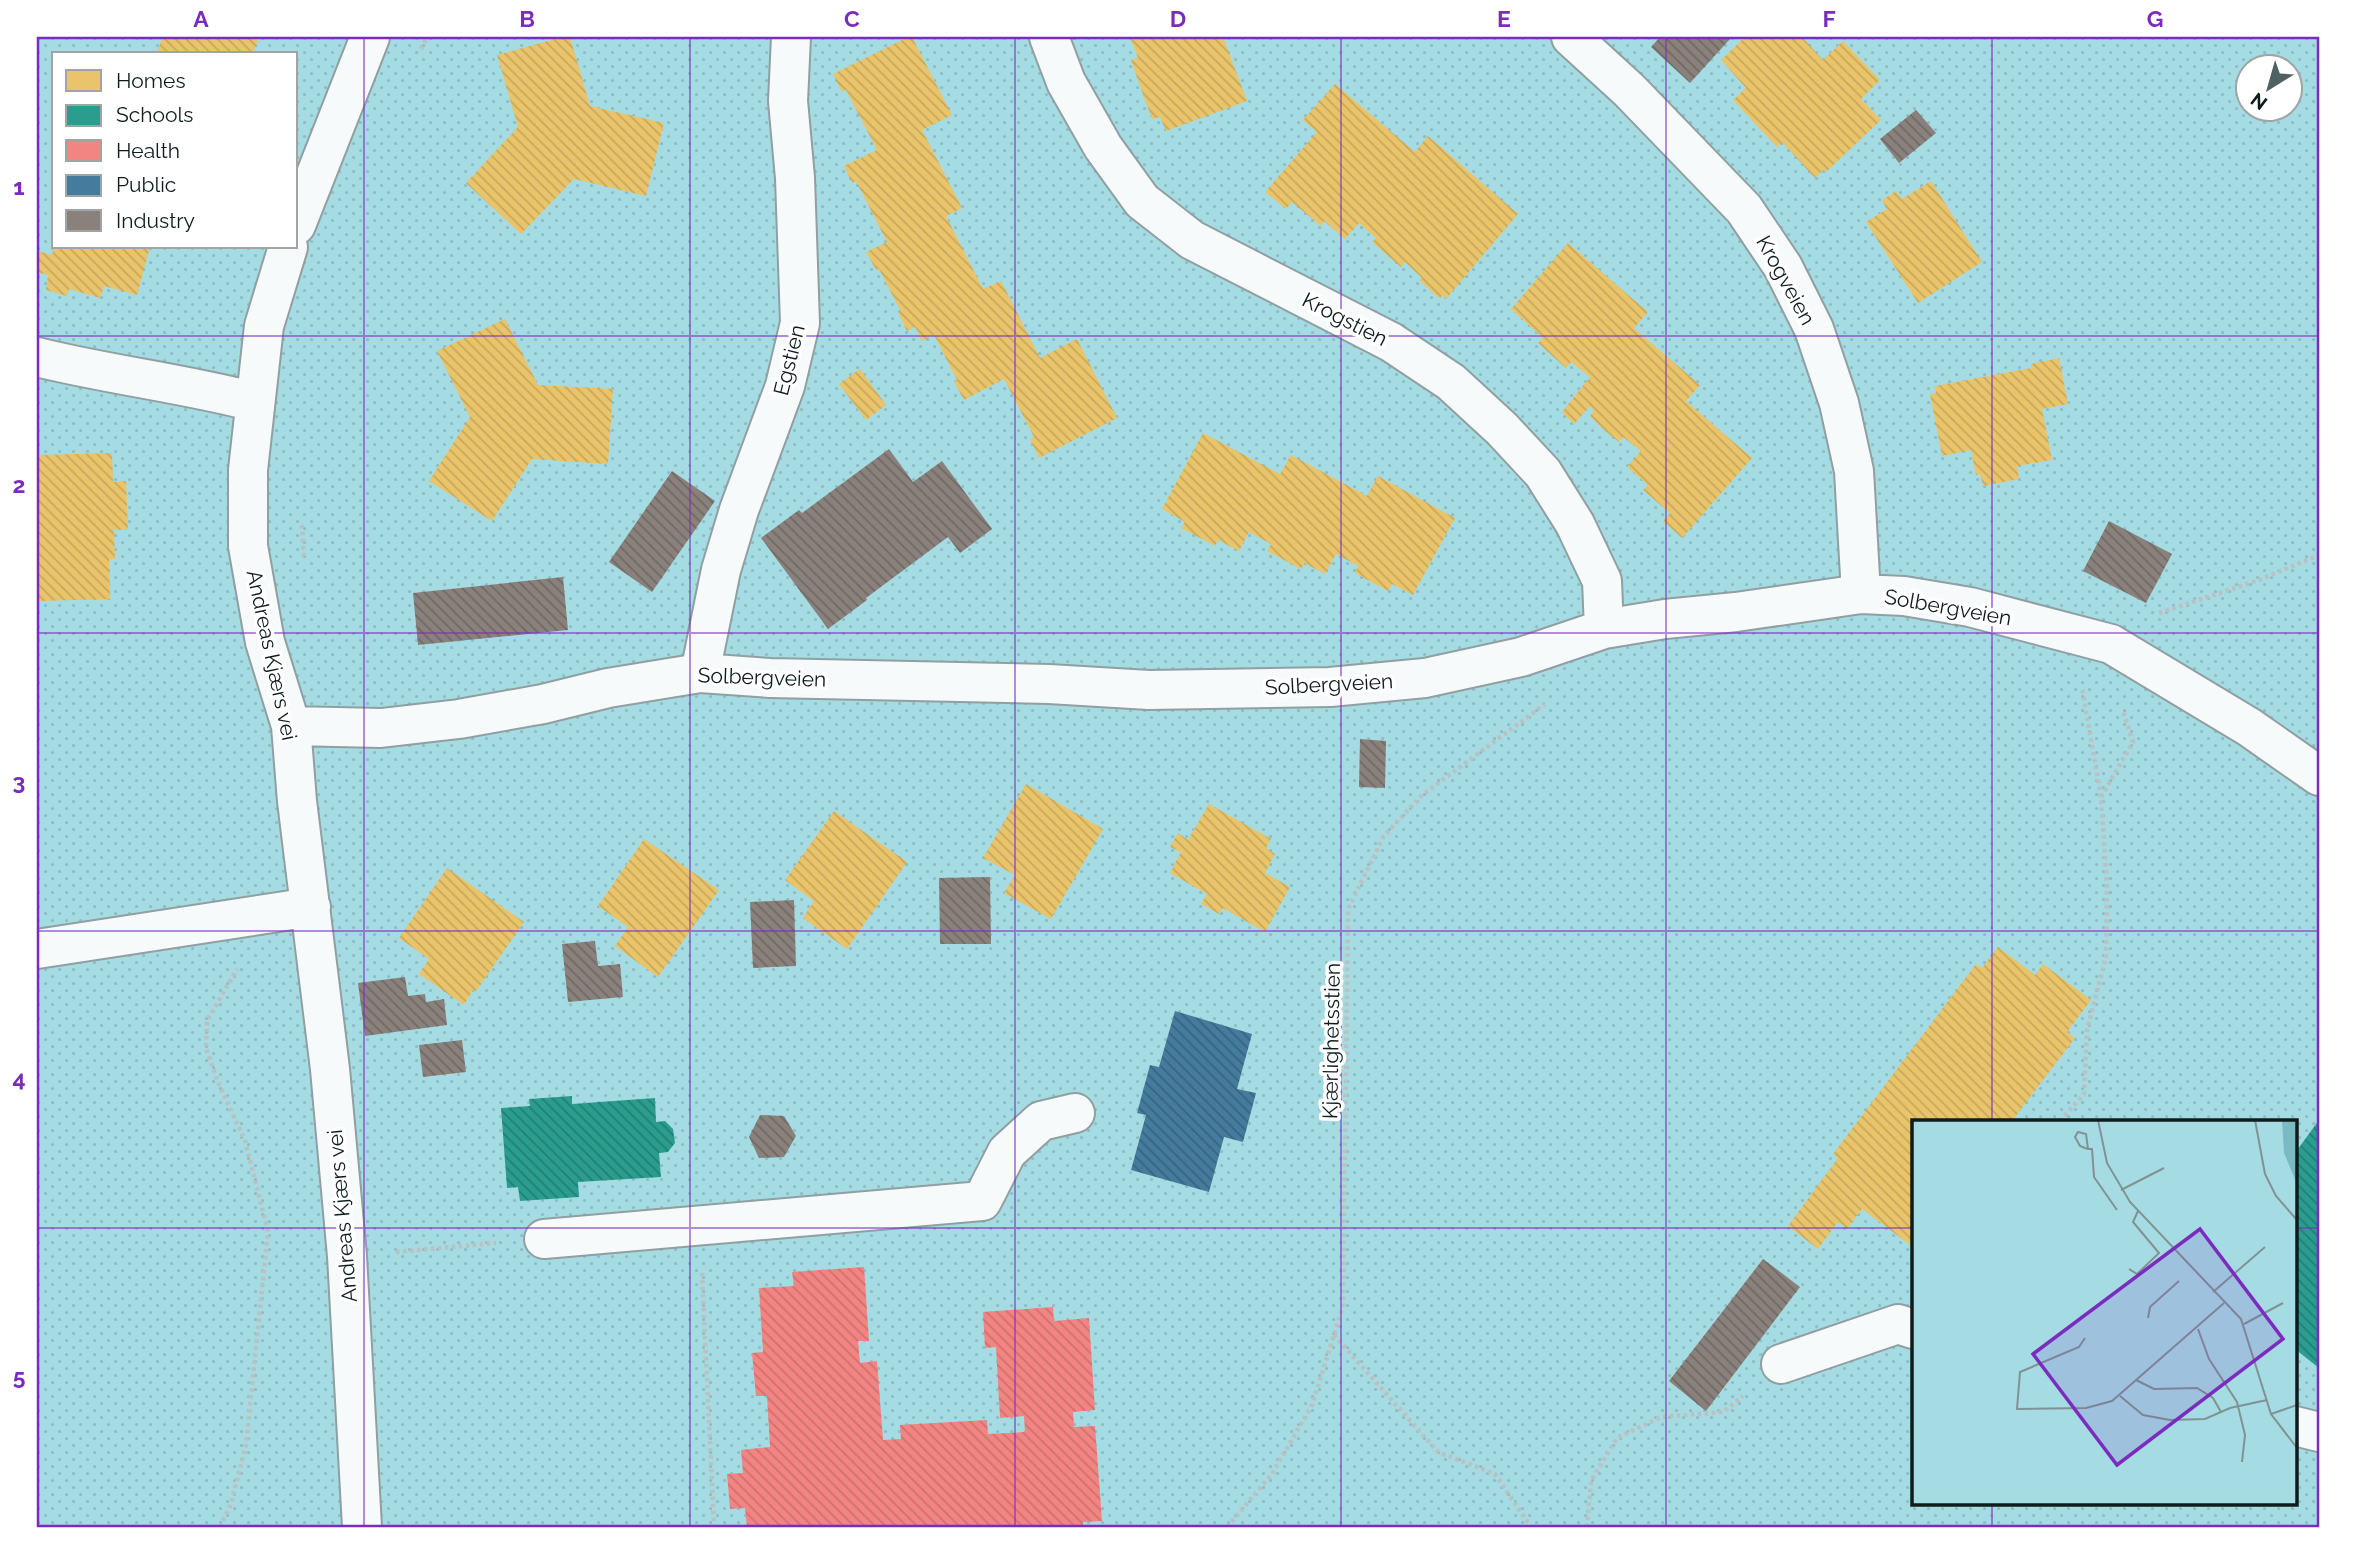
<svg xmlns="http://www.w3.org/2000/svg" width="2356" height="1564" font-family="Raleway,sans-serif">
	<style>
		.park { fill: url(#park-dots); fill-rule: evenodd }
		.homes { fill: url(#homes-back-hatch) }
		.schools { fill: url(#schools-back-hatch) }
		.health { fill: url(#health-back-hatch) }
		.public { fill: url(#public-back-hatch) }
		.industry { fill: url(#industry-back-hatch) }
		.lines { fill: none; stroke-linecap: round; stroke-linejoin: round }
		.minor-casing { stroke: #909fa1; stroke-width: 42 }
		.path { stroke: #b9c1c2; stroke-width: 4.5; stroke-dasharray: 3.5 3.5; stroke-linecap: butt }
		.minor { stroke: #f7fafb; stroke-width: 38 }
		.grid { fill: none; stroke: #7b2cbf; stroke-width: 2; stroke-opacity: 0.55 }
		.labels { text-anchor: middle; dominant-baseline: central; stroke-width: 7; stroke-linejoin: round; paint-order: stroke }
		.street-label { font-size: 21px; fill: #0e1c1d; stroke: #fff }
		.inset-road { fill: none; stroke: #809294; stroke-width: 2 }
		.view { fill: #7b2cbf; fill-opacity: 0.15; stroke: #7b2cbf; stroke-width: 3.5 }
		.inset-edge { fill: none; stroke: #0e1c1d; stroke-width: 3.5 }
		.neatline { fill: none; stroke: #7b2cbf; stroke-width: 2.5 }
		.grid-label { font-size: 23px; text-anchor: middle; font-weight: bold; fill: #7b2cbf }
	</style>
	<defs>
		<pattern id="park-dots" width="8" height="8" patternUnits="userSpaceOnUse" patternTransform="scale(1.75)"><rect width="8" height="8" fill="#a5dce3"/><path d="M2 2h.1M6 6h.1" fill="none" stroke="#8dbcc2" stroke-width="1.8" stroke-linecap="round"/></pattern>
		<pattern id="homes-back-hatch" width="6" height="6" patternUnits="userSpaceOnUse" patternTransform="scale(1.75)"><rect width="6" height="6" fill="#e9c46a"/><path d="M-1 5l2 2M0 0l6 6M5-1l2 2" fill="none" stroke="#c7a85b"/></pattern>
		<pattern id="schools-back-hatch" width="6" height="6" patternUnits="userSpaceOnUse" patternTransform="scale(1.75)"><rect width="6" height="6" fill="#2a9d8f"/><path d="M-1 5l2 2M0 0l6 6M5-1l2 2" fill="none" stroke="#227f74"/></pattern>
		<pattern id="health-back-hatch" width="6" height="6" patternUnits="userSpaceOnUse" patternTransform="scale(1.75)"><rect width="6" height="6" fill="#f28482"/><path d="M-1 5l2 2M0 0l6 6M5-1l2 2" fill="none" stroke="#ce7170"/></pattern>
		<pattern id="public-back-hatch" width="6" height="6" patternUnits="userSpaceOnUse" patternTransform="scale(1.75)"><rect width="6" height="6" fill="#457b9d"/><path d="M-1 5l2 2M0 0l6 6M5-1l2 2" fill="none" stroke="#38647f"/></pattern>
		<pattern id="industry-back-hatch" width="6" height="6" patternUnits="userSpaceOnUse" patternTransform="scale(1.75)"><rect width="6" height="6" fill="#8a817c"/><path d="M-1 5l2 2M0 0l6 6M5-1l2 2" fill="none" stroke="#6f6965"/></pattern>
	</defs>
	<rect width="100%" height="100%" fill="#cce0e3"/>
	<path class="park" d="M37 37H2319V1527H37ZM54 54H296V247H54ZM2248 66H2290V108H2248ZM1913 1121H2295V1503H1913Z"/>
	<path class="homes" d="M163 37H248L258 40 253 54H156Z
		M562 37H570L590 106 664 123 646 196 574 179 521 234 466 183 518 127 497 55Z
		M908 37H912L952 115 922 130 962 208 946 216 983 289 1001 281 1040 358 1077 339 1117 418 1039 458 1030 439 1034 437 1004 379 964 400 954 382 957 380 934 335 922 341 915 327 907 331 898 313 901 312 879 269 876 270 866 252 887 242 856 181 852 183 844 166 877 150 846 90 842 92 833 74Z
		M1130 37H1223L1247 101 1166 131 1160 117 1152 119 1142 92 1131 60 1138 58Z
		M1745 37H1802L1823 60 1843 41 1880 80 1861 99 1881 120 1826 172 1824 169 1815 178 1782 142 1777 147 1733 100 1746 88 1721 60Z
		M1335 84 1415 152 1428 136 1518 214 1446 299 1442 295 1440 299 1419 280 1422 278 1405 262 1401 267 1372 242 1376 238 1359 223 1345 239 1324 221 1321 226 1292 202 1286 209 1265 192 1317 132 1303 120Z
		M1931 181 1982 262 1918 303 1866 222 1887 209 1882 200 1896 191 1902 199Z
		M1568 243 1648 312 1634 328 1700 385 1686 401 1752 458 1682 538 1663 521 1670 513 1643 490 1648 485 1627 467 1641 451 1623 437 1619 442 1604 430 1590 416 1594 411 1590 406 1574 424 1562 412 1590 377 1571 362 1566 368 1538 343 1543 338 1511 309Z
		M54 247H150L137 295 104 286 100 298 69 289 67 296 46 290 48 275 37 272V251L52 255Z
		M505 319 538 385 613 389 608 464 532 459 492 521 429 481 470 417 437 351Z
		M2059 358 2068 404 2042 409 2052 460 2017 466 2019 479 1983 486 1980 474 1976 475 1971 450 1942 456 1930 394 1936 393 1935 386 2031 368V364Z
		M860 369 886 405 866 420 839 384Z
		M1203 433 1280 474 1291 455 1367 496 1378 476 1455 518 1413 595 1392 584 1388 591 1355 573 1358 566 1336 554 1325 574 1304 563 1301 569 1267 551 1271 544 1249 532 1239 551 1218 540 1215 546 1181 528 1185 522 1162 509Z
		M112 453 113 482 126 481 128 530H114L115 559H109L110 599 39 601 37 455Z
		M1026 784 1103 829 1051 919 1004 893 1015 875 983 858Z
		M1209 804 1271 839 1266 848 1275 854 1265 873 1290 887 1265 932 1223 908 1219 914 1201 904 1207 894 1170 873 1181 852 1170 847 1178 833 1188 840Z
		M834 811 907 862 847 949 803 918 814 901 785 880Z
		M644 839 719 890 658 977 615 946 628 927 598 906Z
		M447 868 524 922 476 991 473 990 464 1005 419 974 429 959 399 938Z
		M1998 947 2035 975 2043 964 2091 1000 2067 1032 2075 1038 2012 1121H1913V1247L1862 1209 1847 1229 1838 1222 1818 1249 1788 1226 1838 1158 1833 1154 1976 964 1982 968Z"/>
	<path class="schools" d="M572 1096V1104L655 1098 656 1122 665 1121 673 1129 675 1143 668 1152 659 1153 661 1177 578 1182 579 1197 520 1201 518 1187 507 1188 501 1108 530 1106 529 1099Z
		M2319 1120V1368L2295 1349V1153Z"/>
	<path class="health" d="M864 1267 869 1341H858L860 1363 877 1361 883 1440 901 1439 900 1425 987 1420 988 1434 1025 1432 1024 1416 1000 1418 996 1347 985 1348 983 1312 1053 1307 1054 1321 1089 1318 1095 1410 1073 1412 1074 1427 1095 1426 1102 1521 1083 1522V1527H747L745 1508 730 1509 727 1474 743 1473 741 1450 770 1447 767 1396H756L752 1353 763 1352 759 1288 794 1286 792 1272Z"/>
	<path class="public" d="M1175 1011 1252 1034 1237 1089 1256 1093 1243 1142 1224 1137 1209 1192 1131 1170 1146 1115 1137 1113 1150 1065 1159 1067Z"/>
	<path class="industry" d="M1660 37H1728L1730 39 1690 83 1651 47Z
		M1916 110 1936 133 1899 163 1880 139Z
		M889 449 913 482 942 461 992 529 960 553 948 537 866 598 867 600 828 629 761 538 799 510 802 513Z
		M672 471 715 501 652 592 609 562Z
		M2109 521 2172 554 2146 603 2083 571Z
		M563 577 568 630 418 645 413 593Z
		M1360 739 1386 741 1385 788 1359 787Z
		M990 877 991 944H940L939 878Z
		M794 900 796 966 753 968 750 902Z
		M595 941 598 966 620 964 623 997 568 1002 562 944Z
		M405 977 408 996 425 994 426 1002 444 999 447 1025 365 1036 358 983Z
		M462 1040 466 1072 423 1077 419 1045Z
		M760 1115 784 1116 796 1136 784 1157 759 1158 749 1137Z
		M1763 1259 1800 1287 1706 1411 1669 1381Z"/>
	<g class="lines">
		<g class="minor-casing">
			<path id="minor" d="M1049 37 1066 82 1103 147 1142 201 1192 240 1391 342 1451 382 1502 429 1543 473 1575 524 1602 581 1604 629
				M1571 37 1629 90 1744 209 1783 267 1814 329 1839 403 1854 471 1861 594
				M296 225 370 37
				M288 247 264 326 248 470V546L265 642 291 726 297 801 330 1069 347 1256 362 1527
				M37 357C109 375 183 383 255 402
				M700 673 721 570 739 510 785 386 800 323 795 178 788 101 791 37
				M291 726 381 728 459 719 543 704 608 688 700 673 770 678 1049 684 1149 690 1330 687 1425 678 1521 657 1604 629 1665 619 1736 612 1861 594 1904 596 1970 607 2111 644 2249 727 2319 776
				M37 949 311 907
				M544 1239 982 1201 1007 1152 1041 1121 1075 1113
				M1781 1364 1898 1324 1913 1329
				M2295 1426 2319 1432"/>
		</g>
		<path class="path" d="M421 49 427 37
			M302 525 304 558
			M2159 613 2259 580 2319 555
			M2101 797 2133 742 2123 711
			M2060 1121 2084 1094 2087 1030 2106 957 2107 886 2101 797 2082 688
			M396 1252 496 1243
			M702 1273 714 1527
			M1334 1335 1438 1452 1495 1474 1531 1527
			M220 1527 231 1504 246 1445 268 1231 245 1141 218 1082 206 1048 207 1021 237 969
			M1227 1527 1272 1474 1312 1405 1343 1306 1348 909 1384 836 1421 796 1545 704
			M1587 1527 1591 1481 1617 1438 1661 1417 1723 1412 1743 1396"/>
		<use href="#minor" class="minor"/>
	</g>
	<path class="grid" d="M364 37V1527M690 37V1527M1015 37V1527M1341 37V1527M1666 37V1527M1992 37V1121M37 336H2319M37 633H2319M37 931H2319M37 1228H1913M2295 1228H2319M1992 1503V1527"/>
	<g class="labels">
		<g class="street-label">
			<text transform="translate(1786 280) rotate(61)">Krogveien</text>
			<text transform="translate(1345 319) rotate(27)">Krogstien</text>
			<text transform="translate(789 360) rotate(-76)">Egstien</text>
			<text transform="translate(1948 607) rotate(10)">Solbergveien</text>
			<text transform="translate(272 655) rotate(78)">Andreas Kjærs vei</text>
			<text transform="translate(762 677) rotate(2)">Solbergveien</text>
			<text transform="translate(1329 684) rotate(-3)">Solbergveien</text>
			<text transform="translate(1331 1041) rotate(-89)">Kjærlighetsstien</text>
			<text transform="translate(342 1216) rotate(-95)">Andreas Kjærs vei</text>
		</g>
	</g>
	<g transform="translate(1912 1120)">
		<rect width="385" height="385" fill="#cce0e3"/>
		<path d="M0 0H385V385H0Z" fill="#a5dce3"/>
		<path d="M370 0H385V64L372 33Z" fill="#7abbc3"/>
		<path class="inset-road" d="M186 0 195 43 218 82 329 199 359 294 385 328M343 0 353 54 364 76 385 100M176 29 174 14 166 12 163 17 168 26 173 28 176 29H181M180 29 182 57 205 90M209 70 252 48M217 149 225 154 247 133 221 102 226 91M301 172 353 127M236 198 238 187 267 161M332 204 371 183M286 209 297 239 325 282 333 315 330 342M173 218 167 227 108 252 105 289 174 288 200 281 312 183M224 260 242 269 285 268 301 278 309 292M208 276 231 295 258 300 293 299 318 288 355 280M359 294 385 285"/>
		<path class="view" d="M288 109 371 219 205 345 121 234Z"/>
		<rect width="385" height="385" class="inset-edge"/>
	</g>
	<rect width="2356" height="1564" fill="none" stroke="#ffffff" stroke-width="77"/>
	<rect x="52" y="52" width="245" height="196" fill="#ffffff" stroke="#9fa4a5" stroke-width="2"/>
	<rect x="66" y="70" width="35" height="21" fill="#e9c46a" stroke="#9fa4a5" stroke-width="2"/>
	<text x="116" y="88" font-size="21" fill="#0e1c1d">Homes</text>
	<rect x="66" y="105" width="35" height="21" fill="#2a9d8f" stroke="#9fa4a5" stroke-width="2"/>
	<text x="116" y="122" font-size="21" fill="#0e1c1d">Schools</text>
	<rect x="66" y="140" width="35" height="21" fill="#f28482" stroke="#9fa4a5" stroke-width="2"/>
	<text x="116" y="158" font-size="21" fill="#0e1c1d">Health</text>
	<rect x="66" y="175" width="35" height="21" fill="#457b9d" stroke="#9fa4a5" stroke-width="2"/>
	<text x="116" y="192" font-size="21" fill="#0e1c1d">Public</text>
	<rect x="66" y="210" width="35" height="21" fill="#8a817c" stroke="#9fa4a5" stroke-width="2"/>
	<text x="116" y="228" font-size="21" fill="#0e1c1d">Industry</text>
	<g transform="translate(2269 88) rotate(217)"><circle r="33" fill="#ffffff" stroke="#9fa4a5" stroke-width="2"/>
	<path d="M0-5L12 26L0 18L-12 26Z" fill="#506162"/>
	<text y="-10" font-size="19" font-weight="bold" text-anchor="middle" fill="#0e1c1d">N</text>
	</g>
	<rect x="38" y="38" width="2280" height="1488" class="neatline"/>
	<g class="grid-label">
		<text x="201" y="27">A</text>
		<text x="527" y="27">B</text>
		<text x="852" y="27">C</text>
		<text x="1178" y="27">D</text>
		<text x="1504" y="27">E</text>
		<text x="1829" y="27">F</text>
		<text x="2155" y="27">G</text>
		<text x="19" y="195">1</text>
		<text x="19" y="493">2</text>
		<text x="19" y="790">3</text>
		<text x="19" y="1087">4</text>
		<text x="19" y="1385">5</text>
	</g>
</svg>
